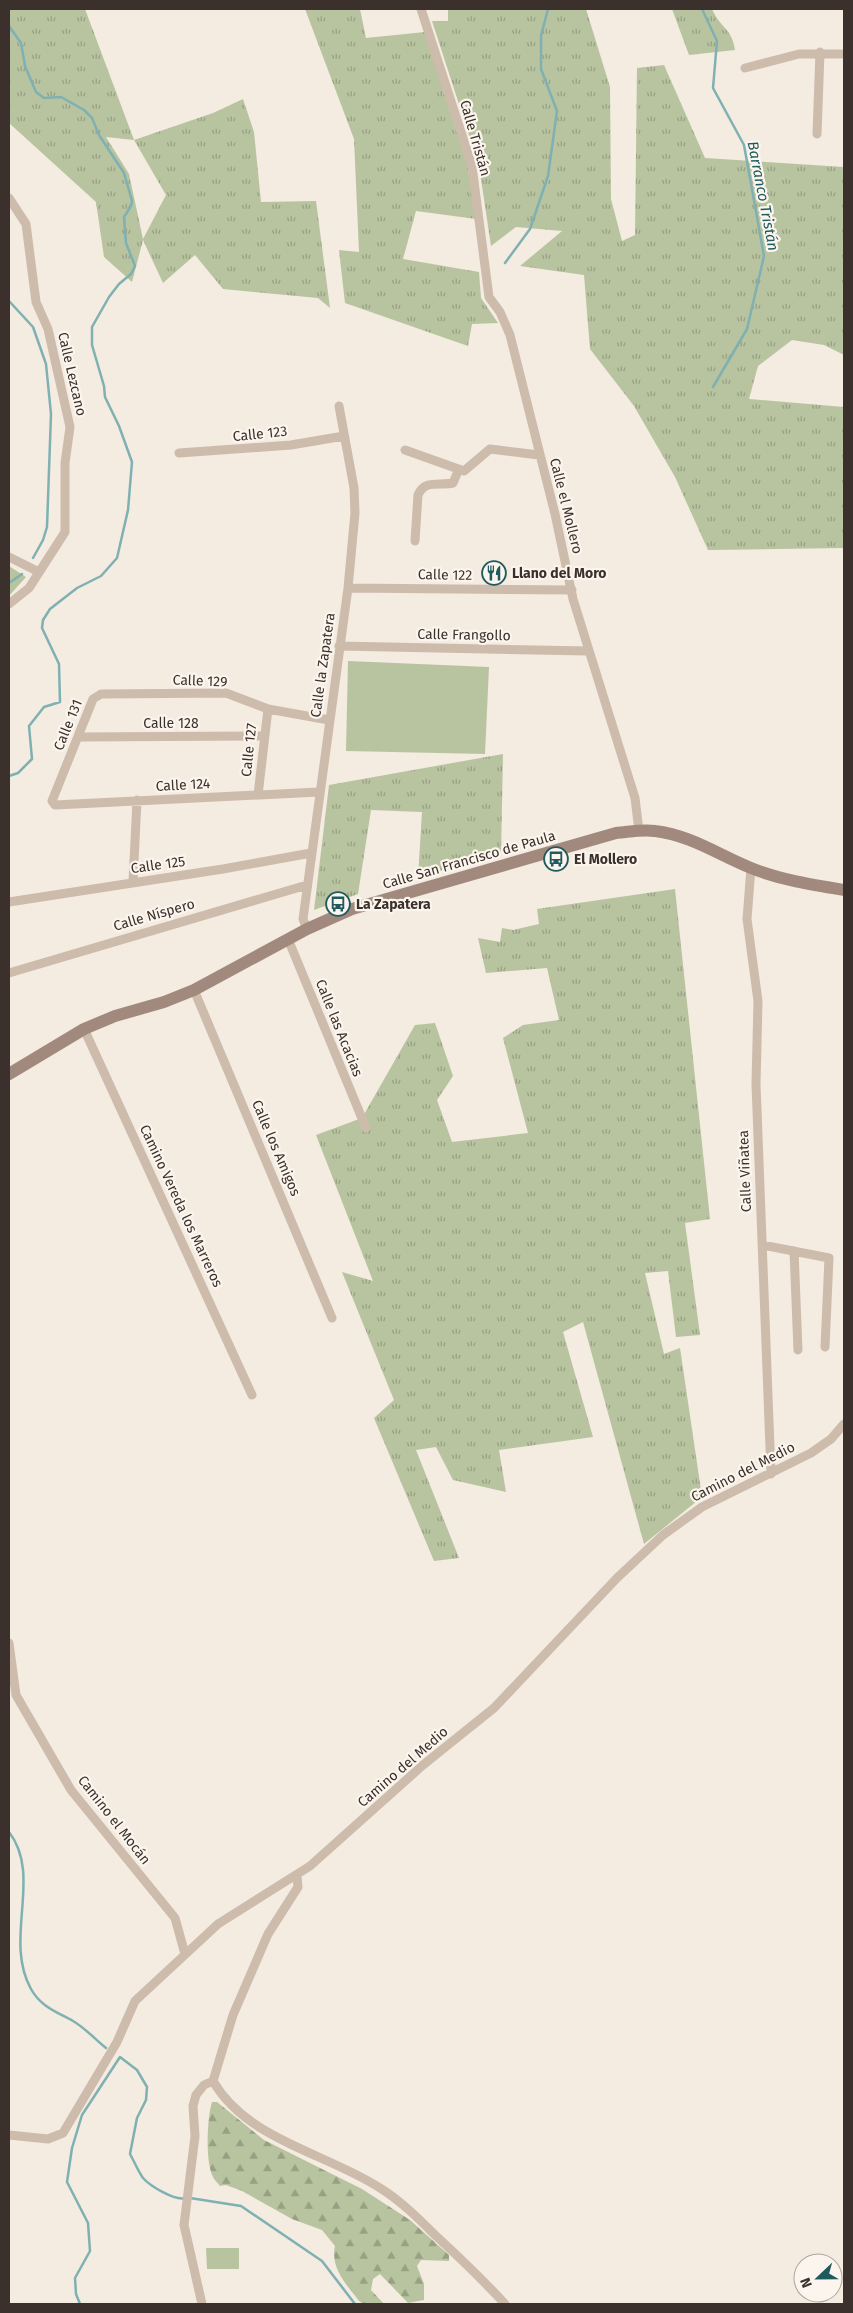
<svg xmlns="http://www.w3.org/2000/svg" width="853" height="2313" font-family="'Fira Sans',sans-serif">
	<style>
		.grass { fill: url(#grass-tufts); fill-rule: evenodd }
		.forest { fill: url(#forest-firs) }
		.garden { fill: #b8c4a0 }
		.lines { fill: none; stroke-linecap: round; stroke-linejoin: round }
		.stream { stroke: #7fb0b2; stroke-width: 2.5 }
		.minor { stroke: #cdbbac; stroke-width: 9 }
		.secondary { stroke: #a18a7d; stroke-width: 12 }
		.labels { text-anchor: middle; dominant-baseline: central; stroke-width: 4.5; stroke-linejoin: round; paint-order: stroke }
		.street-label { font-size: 14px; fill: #3b302b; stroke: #fbf5ee }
		.poi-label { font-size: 14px; font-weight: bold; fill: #3b302b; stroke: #fbf5ee; text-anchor: start }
		.water-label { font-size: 15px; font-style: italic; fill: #1f5a5e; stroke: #fbf5ee }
	</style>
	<defs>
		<pattern id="grass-tufts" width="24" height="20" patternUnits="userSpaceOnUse" patternTransform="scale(1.25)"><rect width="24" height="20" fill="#b8c4a0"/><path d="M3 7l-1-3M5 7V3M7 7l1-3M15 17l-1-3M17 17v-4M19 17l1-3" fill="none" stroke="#97a083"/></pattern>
		<pattern id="forest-firs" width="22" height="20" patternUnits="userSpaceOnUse" patternTransform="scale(1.25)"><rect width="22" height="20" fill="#b8c4a0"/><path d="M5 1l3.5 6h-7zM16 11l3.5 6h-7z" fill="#97a083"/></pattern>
	</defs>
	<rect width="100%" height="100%" fill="#f4ebe1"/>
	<path class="grass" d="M9 9H85L134 140 213 113 243 99 254 132 261 202 316 201 330 308 318 298 223 289 195 255 163 283 143 240 132 282 104 257 96 202 9 123ZM106 137 134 140 166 195 143 239 129 174Z
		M305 9H360L366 38 425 32 467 163 476 219 416 211 403 259 479 272 481 298 498 323 472 324 468 346 345 303 339 250 359 252 354 139Z
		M448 9H586L610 87 611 199 622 241 635 235 637 68 664 65 705 158 844 167V355L824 345 792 340 758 366 749 399 844 407V548L708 550 675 477 634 406 590 349 584 275 520 266 562 231 516 227 491 246 479 166 432 21H448Z
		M672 9H712C720 28 732 28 735 50L689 55Z
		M9 566 26 577 9 596Z
		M503 754 501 854 418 877 422 812 371 810 358 894 314 910 329 785Z
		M675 889 710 1219 685 1223 700 1335 676 1337 668 1271 645 1273 664 1354 680 1348 702 1497 644 1544 583 1322 563 1332 593 1437 499 1450 506 1492 453 1480 436 1447 416 1450 459 1558 434 1561 374 1418 394 1400 342 1272 373 1281 316 1135 362 1118 415 1025 435 1023 453 1076 437 1100 452 1142 528 1133 503 1038 523 1025 559 1020 547 968 486 973 478 938 500 942 502 928 513 930 539 924 537 909Z"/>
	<path class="forest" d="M212 2102H217L264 2140 362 2189 410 2220 449 2255V2261L421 2260 417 2266 424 2284V2300L408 2303 380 2274 373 2279 371 2290 384 2304H364L359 2301C347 2285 330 2268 335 2246L322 2230 292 2219 242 2191 226 2185 220 2186C218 2183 214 2180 213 2177 205 2162 207 2118 212 2102Z"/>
	<path class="garden" d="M348 661 489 667 485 754 346 751Z
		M206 2248H239V2269H207Z"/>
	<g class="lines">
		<path class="stream" d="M702 9 717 41 713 88 744 145 764 256 747 329 713 387
			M9 26 21 43 25 66 36 92 44 98 61 97 84 110 92 118 99 135 124 173 132 201 131 206 124 217 126 243 135 266 131 274 119 284 109 297 92 327V345L104 386 105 397 119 426 132 462 128 510 117 558 101 576 77 588 50 609 43 620 42 628 59 664 60 702 44 707 29 726 32 759 18 773 9 776
			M505 263 530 229 548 176 557 111 541 69V36L548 9
			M9 301 33 327 46 364 51 414 47 527 43 540 33 558
			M9 583 22 574
			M9 1832C43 1876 3 1939 31 1989 41 2007 57 2012 73 2021 85 2028 95 2039 106 2048
			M190 2198 241 2206 322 2261 355 2304
			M80 2304 76 2294 75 2278 90 2251 88 2223 67 2182 72 2148 82 2115 120 2057 137 2070 147 2087 146 2100 137 2118 130 2154C134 2161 138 2171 143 2178 150 2186 175 2201 185 2198"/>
		<path class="minor" d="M421 9 472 166 489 297 500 312 510 335 555 514 573 599 635 798 639 831
			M745 68 799 54H844
			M817 134 820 52
			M9 198 26 224 36 302 48 329 70 427 65 463V532L29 588 9 604
			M405 450 464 471 490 449 539 455
			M179 453 291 445 344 436
			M415 541 418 495C425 479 439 486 453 483L459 469
			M9 557 39 572
			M348 588 572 590
			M339 646 588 651
			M78 737 264 736
			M319 792 55 805 52 801 93 699 101 694 226 693 268 709 329 720
			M258 795 268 709
			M751 868 747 919 758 1001 756 1084 771 1474
			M133 882 137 800
			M9 902 223 869 311 853
			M307 929 303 919 348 588 355 513 354 488 339 406
			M288 939 366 1128
			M9 973 307 885
			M194 990 332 1318
			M84 1029 252 1395
			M762 1245 829 1258 825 1347
			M794 1251 798 1350
			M9 1643 16 1695 71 1790 175 1918 185 1954
			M297 1876 298 1887 268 1934 233 2015 213 2081C247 2140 326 2153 380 2188 401 2201 418 2218 435 2235 459 2257 483 2280 505 2304
			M9 2135 48 2139 63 2133 117 2042 135 2001 218 1924 310 1866 423 1765 494 1708 617 1578 663 1535 702 1507 811 1453 831 1439 844 1424
			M202 2304 184 2225 195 2136 193 2106 196 2095 204 2085 213 2081"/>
		<path class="secondary" d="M9 1074 84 1029 115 1016 164 1002 194 990 307 929 352 909 616 833C629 832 642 829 655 831 690 835 719 855 751 868 781 880 813 885 844 890"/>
	</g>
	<defs>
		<g id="restaurant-ring" transform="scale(1.25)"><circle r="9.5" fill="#fbf5ee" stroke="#1f5a5e" stroke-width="1.5"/><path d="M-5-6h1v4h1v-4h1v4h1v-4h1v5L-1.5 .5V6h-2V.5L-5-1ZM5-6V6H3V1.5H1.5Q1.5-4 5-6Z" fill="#1f5a5e"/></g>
		<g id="bus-ring" transform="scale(1.25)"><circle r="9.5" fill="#fbf5ee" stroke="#1f5a5e" stroke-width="1.5"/><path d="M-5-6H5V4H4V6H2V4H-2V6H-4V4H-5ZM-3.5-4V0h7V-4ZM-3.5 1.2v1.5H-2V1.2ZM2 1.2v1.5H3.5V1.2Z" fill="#1f5a5e"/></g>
	</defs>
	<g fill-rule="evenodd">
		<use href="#restaurant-ring" x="494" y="573"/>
		<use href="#bus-ring" x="556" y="859"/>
		<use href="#bus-ring" x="338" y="904"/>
	</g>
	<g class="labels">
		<g class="street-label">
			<text transform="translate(475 138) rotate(74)">Calle Tristán</text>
			<text transform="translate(72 374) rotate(77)">Calle Lezcano</text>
			<text transform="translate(260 434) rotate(-6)">Calle 123</text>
			<text transform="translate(566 506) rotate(76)">Calle el Mollero</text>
			<text transform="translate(445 575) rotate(1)">Calle 122</text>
			<text transform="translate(464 635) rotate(1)">Calle Frangollo</text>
			<text transform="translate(323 665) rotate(-82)">Calle la Zapatera</text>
			<text transform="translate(200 681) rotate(2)">Calle 129</text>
			<text x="171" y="723">Calle 128</text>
			<text transform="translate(68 725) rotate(-68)">Calle 131</text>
			<text transform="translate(249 750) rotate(-84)">Calle 127</text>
			<text transform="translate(183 785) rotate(-3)">Calle 124</text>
			<text transform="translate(469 860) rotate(-16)">Calle San Francisco de Paula</text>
			<text transform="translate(158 865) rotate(-8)">Calle 125</text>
			<text transform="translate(154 915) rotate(-16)">Calle Níspero</text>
			<text transform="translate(339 1028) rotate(68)">Calle las Acacias</text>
			<text transform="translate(276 1148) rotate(67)">Calle los Amigos</text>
			<text transform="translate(745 1171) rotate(-92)">Calle Viñatea</text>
			<text transform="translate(181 1206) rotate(65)">Camino Vereda los Marreros</text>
			<text transform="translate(743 1472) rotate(-27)">Camino del Medio</text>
			<text transform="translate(403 1767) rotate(-41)">Camino del Medio</text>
			<text transform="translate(114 1820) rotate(52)">Camino el Mocán</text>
		</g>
		<g class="poi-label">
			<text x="512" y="573">Llano del Moro</text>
			<text x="574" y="859">El Mollero</text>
			<text x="356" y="904">La Zapatera</text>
		</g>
		<g class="water-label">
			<text transform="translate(763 196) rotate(79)">Barranco Tristán</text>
		</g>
	</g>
	<rect width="853" height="2313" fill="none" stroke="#3b302b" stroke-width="20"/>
	<g transform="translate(818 2278) rotate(248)"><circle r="24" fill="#fbf5ee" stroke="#aea6a0"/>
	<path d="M0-4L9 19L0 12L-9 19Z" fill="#1f5a5e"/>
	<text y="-8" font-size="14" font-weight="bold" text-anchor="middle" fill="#3b302b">N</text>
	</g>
</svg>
